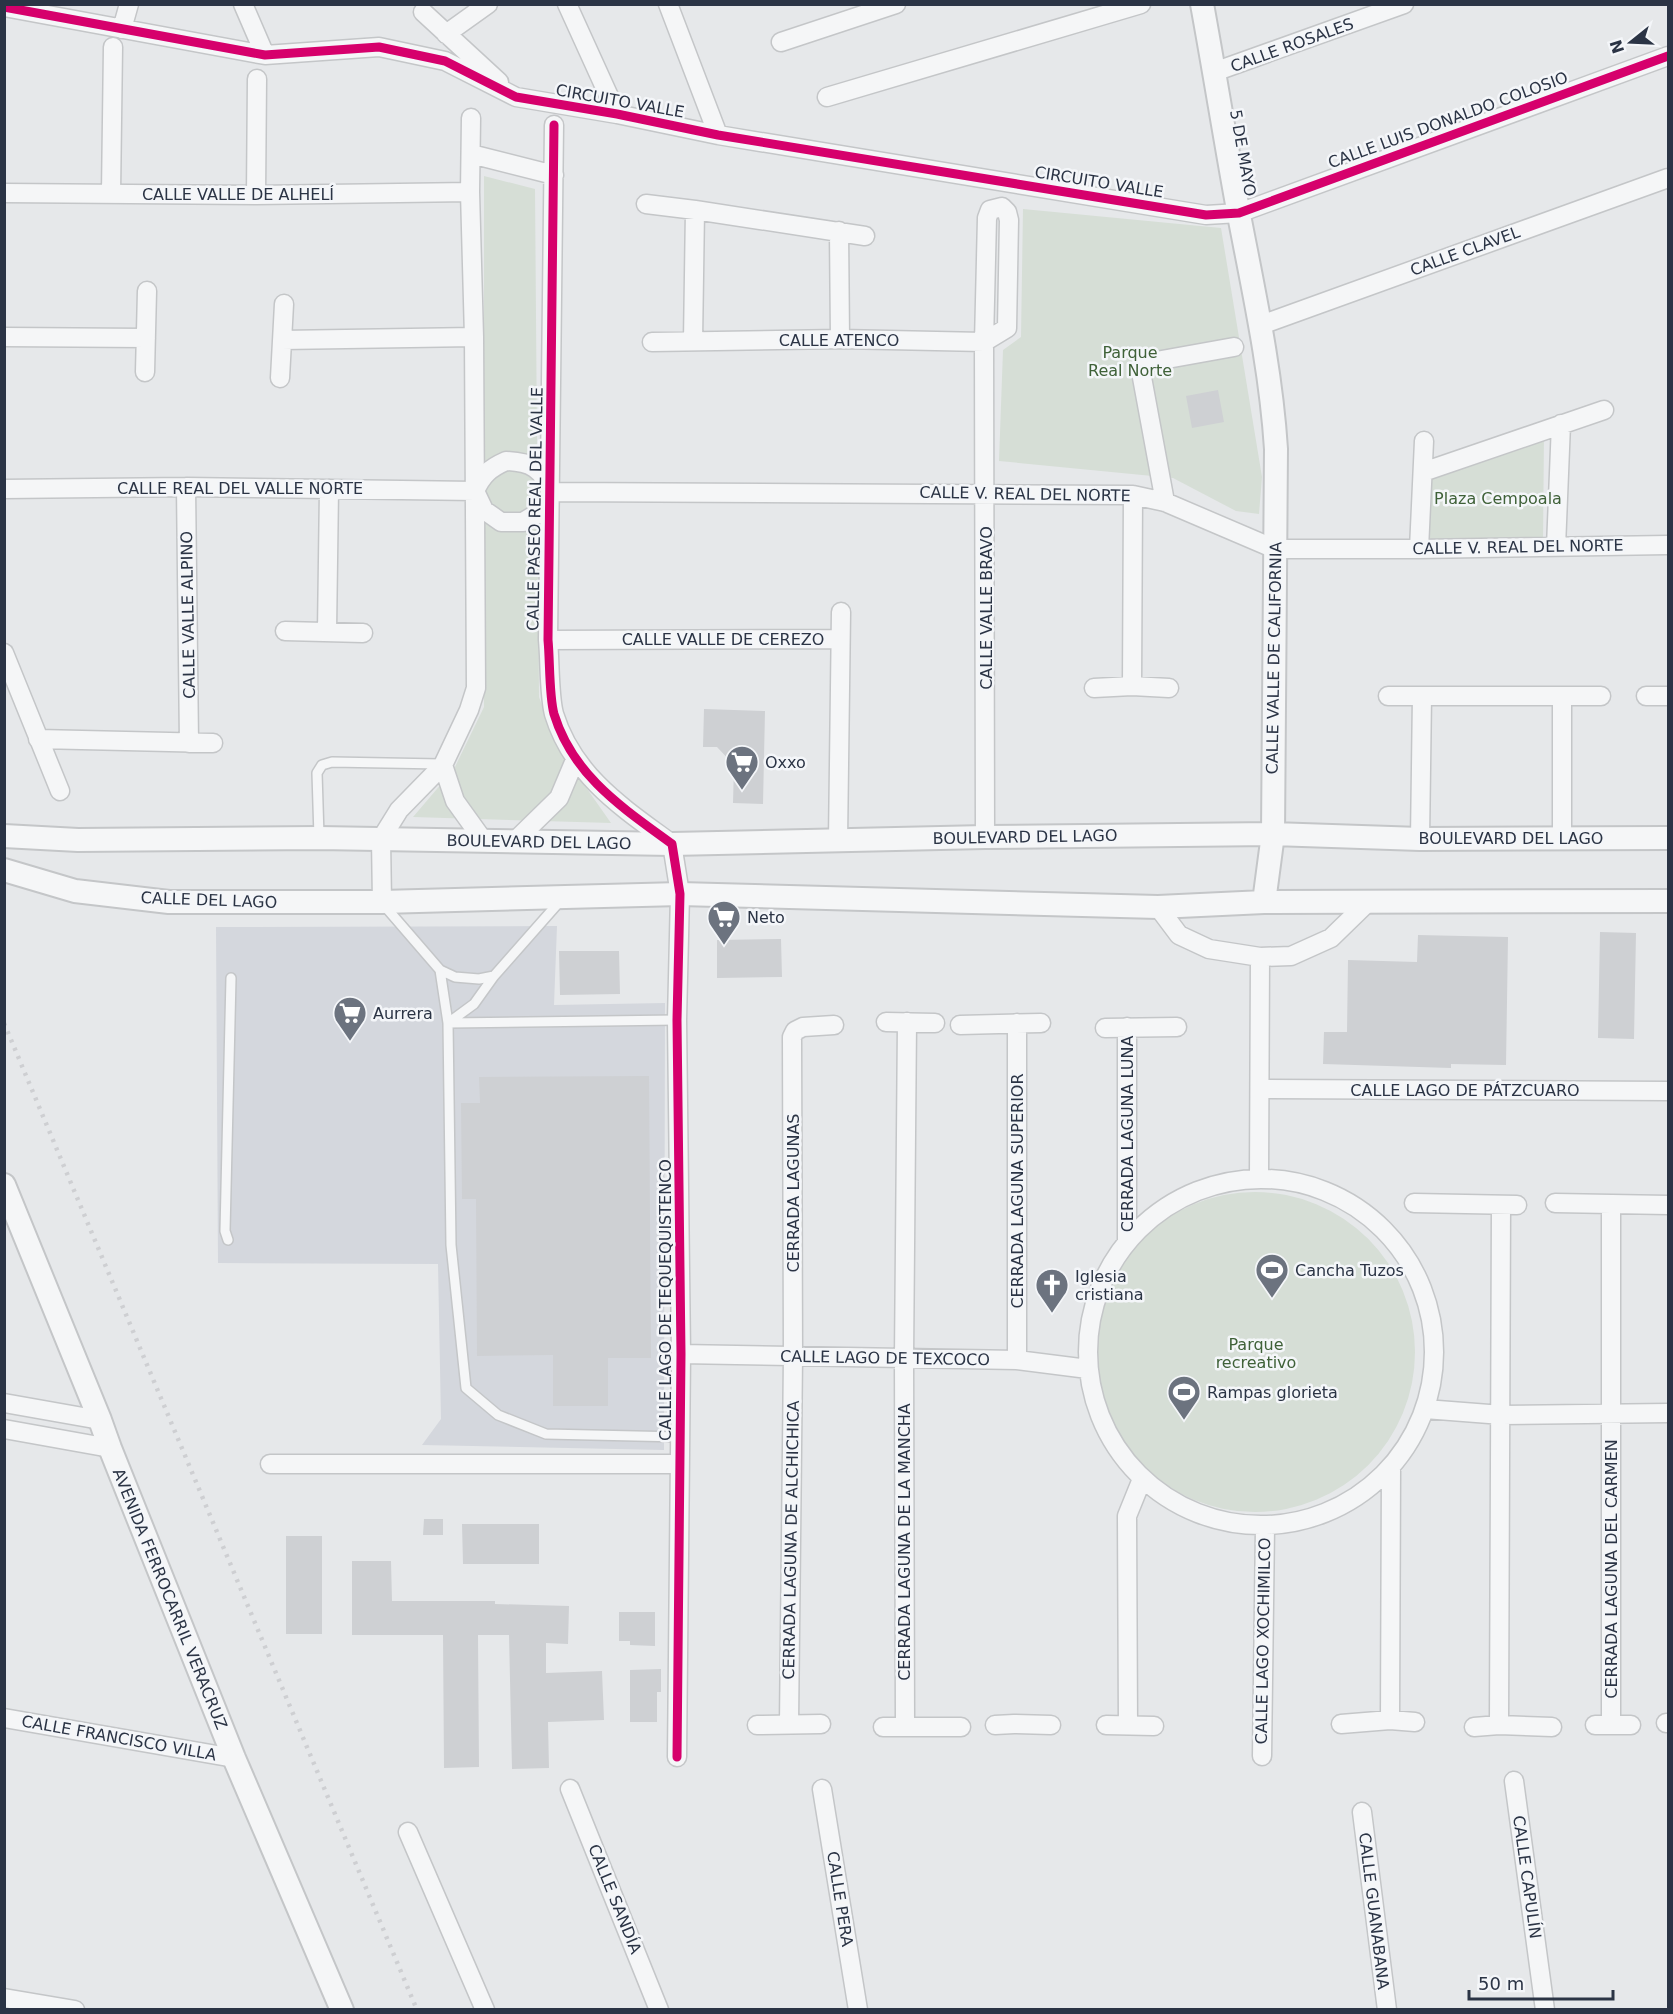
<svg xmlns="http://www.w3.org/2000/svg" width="1673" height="2014" font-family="'DejaVu Sans',sans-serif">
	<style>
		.built { fill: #d4d7dd }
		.green { fill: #d6ded6 }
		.building { fill: #ced0d3 }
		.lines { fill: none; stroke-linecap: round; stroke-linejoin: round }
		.service-casing { stroke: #c4c6c8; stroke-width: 12 }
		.minor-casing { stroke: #c4c6c8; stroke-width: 21 }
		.tertiary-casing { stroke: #c4c6c8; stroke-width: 26 }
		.service { stroke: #f5f6f7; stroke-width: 9 }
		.minor { stroke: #f5f6f7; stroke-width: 18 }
		.tertiary { stroke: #f5f6f7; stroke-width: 22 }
		.rail { stroke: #cecfd2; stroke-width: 4.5; stroke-dasharray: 3 6; stroke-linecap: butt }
		.cycleway-casing { stroke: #f4f6f9; stroke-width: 13 }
		.cycleway { stroke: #d6006c; stroke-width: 9 }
		.labels { text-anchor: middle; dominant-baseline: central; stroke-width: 5; stroke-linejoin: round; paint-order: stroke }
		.street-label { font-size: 16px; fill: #2b3445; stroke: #f4f6f9 }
		.park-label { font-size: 16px; fill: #3f6138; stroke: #f4f6f9 }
		.poi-label { font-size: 16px; fill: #2b3445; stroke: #f4f6f9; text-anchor: start }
	</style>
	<rect width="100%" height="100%" fill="#e6e8ea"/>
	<path class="built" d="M557 926 554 1005 665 1003 664 1450 422 1445 441 1419 438 1264 218 1263 216 927Z"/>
	<path class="green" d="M484 176 535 189 539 697 557 746 611 823 413 817 454 769 484 707Z
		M1023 209 1221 228 1262 477 1259 514 1236 511 1173 478 999 461 1003 350 1021 337Z
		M1544 433 1543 543 1426 545 1428 475Z
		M1095 1352a160 160 0 1 1 320 0a160 160 0 1 1-320 0Z"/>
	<path class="building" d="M1218 390 1224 422 1192 428 1186 396Z
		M704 709 765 711 763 804 733 803 734 765 717 747H703Z
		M1600 932 1636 933 1634 1039 1598 1038Z
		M1418 935 1508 937 1506 1065 1451 1064V1068L1323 1064 1324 1032H1347L1348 960 1417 962Z
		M781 939 782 977 717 978V940Z
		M559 951H619L620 994 560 995Z
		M649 1076 651 1358H608V1406H553V1355L477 1356 476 1199H462L461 1103H480L479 1077Z
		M424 1519H443V1535H423Z
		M462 1524H539V1564H463Z
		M286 1536H322V1634H286Z
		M352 1561H391L392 1601H495V1604L569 1606 568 1644 546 1643V1673L602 1671 604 1720 548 1722 549 1768 512 1769 509 1635H478L479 1767 444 1768 443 1635H352Z
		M619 1612H655V1646L630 1645V1641H619Z
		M661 1669V1692H657V1722H630V1670Z"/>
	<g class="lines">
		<g class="service-casing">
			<path id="service" d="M319 837 317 773 322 765 332 762 441 764
				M383 904 440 970 455 977 479 979 494 976 561 900
				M440 970 448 1023 451 1245 466 1388 498 1415 546 1434 681 1437
				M448 1023 677 1020
				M448 1023 474 1004 494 976
				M228 1240 225 1231 231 978"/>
		</g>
		<g class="minor-casing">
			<path id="minor" d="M243 4 265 55
				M567 4 617 114
				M668 4 718 135
				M4 7 265 55 379 47 445 61 516 97 617 114 718 135 1206 215 1239 213 1668 56
				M423 12 499 82
				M122 29 129 4
				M446 34 488 4
				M781 42 896 4
				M1214 72 1404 4
				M827 97 1141 4
				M554 125 548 640C550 660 549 696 554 714 573 776 623 808 672 844L680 894 677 1020 681 1354 677 1757
				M471 154 554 175
				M4 193 256 195 470 192
				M111 193 113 47
				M256 195 257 79
				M646 204 695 210 865 236
				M839 231 840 339
				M1261 325 1668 178
				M4 337 146 338
				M282 340 474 337
				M693 341 695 210
				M652 342 840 339 984 342
				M984 342 1007 328 1009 220 1007 212 1002 207 990 210 987 218 984 342 985 837
				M145 372 147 291
				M280 378 284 304
				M506 461C531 462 542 468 551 492L541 511 523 522H501L484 510 475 491C482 475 490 468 506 461Z
				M1423 472 1604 410
				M186 487 189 743
				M4 489 186 487 475 491
				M551 492 1133 495 1165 502 1275 549H1419L1668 545
				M1165 502 1141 372 1145 363 1234 347
				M1556 547 1561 424
				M1419 549 1424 441
				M285 631 363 633
				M327 632 329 489
				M548 640 840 639
				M4 653 60 791
				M1132 686 1133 495
				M1094 688 1132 686 1169 688
				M1388 696H1601
				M1562 696V837
				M1646 696H1668
				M38 739 213 743
				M443 765 455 801 483 840
				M1420 839 1422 696
				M515 841 559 798 575 760
				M838 841 841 612
				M382 902 381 839 399 810 443 765 469 710 476 688 474 337 470 192 471 118
				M1158 907 1179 935 1209 949 1260 957 1291 956 1331 938 1367 903
				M886 1022 935 1023
				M1017 1023V1360
				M960 1025 1041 1023
				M1127 1027V1241
				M1105 1028 1177 1027
				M1261 1089 1668 1091
				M1259 1177 1260 957
				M1088 1352a173 173 0 1 1 346 0a173 173 0 1 1-346 0Z
				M1414 1203 1517 1205
				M1555 1203 1668 1205
				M1611 1204V1724
				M681 1354 1017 1360 1088 1369
				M4 1403 100 1420
				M1425 1409 1502 1415 1668 1413
				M4 1429 110 1448
				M270 1464H680
				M4 1718 234 1758
				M1390 1720 1391 1468
				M1666 1723H1668
				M789 1724 793 1356 792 1037 795 1031 803 1027 834 1025
				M1341 1724 1390 1720 1415 1722
				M757 1725 821 1724
				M995 1725 1014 1724 1051 1725
				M1106 1725 1154 1726
				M1128 1725 1127 1516 1142 1479
				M1499 1725 1501 1205
				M1595 1725H1631
				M905 1726 904 1358 907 1022
				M883 1727H961
				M1474 1727 1499 1725 1552 1727
				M1262 1756 1265 1527
				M1514 1781 1545 2010
				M570 1789 659 2010
				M822 1789 858 2010
				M1362 1812 1387 2010
				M408 1832 485 2010
				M4 1998 75 2010"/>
		</g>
		<g class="tertiary-casing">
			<path id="tertiary" d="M1202 4C1215 75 1226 145 1239 215 1254 293 1271 370 1276 449L1273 834 1264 902
				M4 836 78 840 319 838 672 844 985 837 1273 834 1420 839 1668 838
				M4 870 75 891 169 902H382L680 894 1158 907 1264 902 1668 901
				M4 1185 100 1420 110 1448 234 1758 342 2010"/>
		</g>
		<use href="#service" class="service"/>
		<use href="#minor" class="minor"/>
		<use href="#tertiary" class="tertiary"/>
		<path class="rail" d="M4 1023 417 2010"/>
		<g class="cycleway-casing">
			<path id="cycleway" d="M4 7 265 55 379 47 445 61 516 97 617 114 718 135 1206 215 1239 213 1668 56
				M554 125 548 640C550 660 549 696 554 714 573 776 623 808 672 844L680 894 677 1020 681 1354 677 1757"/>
		</g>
		<use href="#cycleway" class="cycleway"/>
	</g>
	<defs>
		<g id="supermarket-pin" transform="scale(1.725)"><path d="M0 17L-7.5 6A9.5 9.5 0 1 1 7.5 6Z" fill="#6c737f" stroke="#f4f6f9"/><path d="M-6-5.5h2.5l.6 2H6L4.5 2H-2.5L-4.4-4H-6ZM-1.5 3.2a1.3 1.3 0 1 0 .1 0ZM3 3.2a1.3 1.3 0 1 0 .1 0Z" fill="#fff"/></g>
		<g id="stadium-pin" transform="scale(1.725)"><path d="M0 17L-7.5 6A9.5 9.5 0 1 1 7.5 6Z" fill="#6c737f" stroke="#f4f6f9"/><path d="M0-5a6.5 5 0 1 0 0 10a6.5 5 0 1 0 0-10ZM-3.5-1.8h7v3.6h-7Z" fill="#fff"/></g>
		<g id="church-pin" transform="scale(1.725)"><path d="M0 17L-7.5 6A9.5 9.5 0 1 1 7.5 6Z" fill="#6c737f" stroke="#f4f6f9"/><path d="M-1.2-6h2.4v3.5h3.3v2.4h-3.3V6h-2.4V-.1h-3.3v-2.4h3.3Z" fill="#fff"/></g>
	</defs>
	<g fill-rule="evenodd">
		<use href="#supermarket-pin" x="742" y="762"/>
		<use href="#supermarket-pin" x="724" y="917"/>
		<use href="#supermarket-pin" x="350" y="1013"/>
		<use href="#stadium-pin" x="1272" y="1270"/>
		<use href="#church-pin" x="1052" y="1285"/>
		<use href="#stadium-pin" x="1184" y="1392"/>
	</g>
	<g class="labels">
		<g class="street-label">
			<text transform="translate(1292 45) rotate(-20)">CALLE ROSALES</text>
			<text transform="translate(620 101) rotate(10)">CIRCUITO VALLE</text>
			<text transform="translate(1448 120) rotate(-20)">CALLE LUIS DONALDO COLOSIO</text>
			<text transform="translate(1243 153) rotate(80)">5 DE MAYO</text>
			<text transform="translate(1099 182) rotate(9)">CIRCUITO VALLE</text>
			<text x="238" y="194">CALLE VALLE DE ALHELÍ</text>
			<text transform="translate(1465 251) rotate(-20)">CALLE CLAVEL</text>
			<text x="839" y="340">CALLE ATENCO</text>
			<text x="240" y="488">CALLE REAL DEL VALLE NORTE</text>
			<text transform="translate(1025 494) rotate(1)">CALLE V. REAL DEL NORTE</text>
			<text transform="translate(535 509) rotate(-89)">CALLE PASEO REAL DEL VALLE</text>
			<text transform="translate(1518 547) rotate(-1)">CALLE V. REAL DEL NORTE</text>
			<text transform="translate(986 608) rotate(-90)">CALLE VALLE BRAVO</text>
			<text transform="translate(188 615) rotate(-91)">CALLE VALLE ALPINO</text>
			<text x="723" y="639">CALLE VALLE DE CEREZO</text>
			<text transform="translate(1274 658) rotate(-89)">CALLE VALLE DE CALIFORNIA</text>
			<text transform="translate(1025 837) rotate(-1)">BOULEVARD DEL LAGO</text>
			<text x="1511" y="838">BOULEVARD DEL LAGO</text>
			<text transform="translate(539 842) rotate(1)">BOULEVARD DEL LAGO</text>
			<text transform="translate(209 900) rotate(2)">CALLE DEL LAGO</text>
			<text x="1465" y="1090">CALLE LAGO DE PÁTZCUARO</text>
			<text transform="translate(1127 1134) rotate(-90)">CERRADA LAGUNA LUNA</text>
			<text transform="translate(1017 1191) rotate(-90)">CERRADA LAGUNA SUPERIOR</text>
			<text transform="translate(793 1193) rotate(-90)">CERRADA LAGUNAS</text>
			<text transform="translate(665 1300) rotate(-90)">CALLE LAGO DE TEQUEQUISTENCO</text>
			<text transform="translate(885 1358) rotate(1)">CALLE LAGO DE TEXCOCO</text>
			<text transform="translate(791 1540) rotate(-89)">CERRADA LAGUNA DE ALCHICHICA</text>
			<text transform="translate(904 1542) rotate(-90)">CERRADA LAGUNA DE LA MANCHA</text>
			<text transform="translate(1611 1569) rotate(-90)">CERRADA LAGUNA DEL CARMEN</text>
			<text transform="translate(170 1599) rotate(68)">AVENIDA FERROCARRIL VERACRUZ</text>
			<text transform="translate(1263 1641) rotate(-89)">CALLE LAGO XOCHIMILCO</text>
			<text transform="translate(119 1738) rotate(10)">CALLE FRANCISCO VILLA</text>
			<text transform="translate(1527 1877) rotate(82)">CALLE CAPULÍN</text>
			<text transform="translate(615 1899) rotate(68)">CALLE SANDÍA</text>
			<text transform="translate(840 1899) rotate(81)">CALLE PERA</text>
			<text transform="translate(1374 1911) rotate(83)">CALLE GUANABANA</text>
		</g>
		<g class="park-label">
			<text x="1130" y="352">Parque<tspan x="1130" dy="18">Real Norte</tspan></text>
			<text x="1498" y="498">Plaza Cempoala</text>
			<text x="1256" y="1344">Parque<tspan x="1256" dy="18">recreativo</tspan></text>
		</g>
		<g class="poi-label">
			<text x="765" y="762">Oxxo</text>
			<text x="747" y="917">Neto</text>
			<text x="373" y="1013">Aurrera</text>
			<text x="1295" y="1270">Cancha Tuzos</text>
			<text x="1075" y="1276">Iglesia<tspan x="1075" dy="18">cristiana</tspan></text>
			<text x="1207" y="1392">Rampas glorieta</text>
		</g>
	</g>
	<rect width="1673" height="2014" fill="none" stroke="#2b3445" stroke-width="12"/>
	<g transform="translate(1631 42) rotate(252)" stroke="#f4f6f9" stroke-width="4.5" paint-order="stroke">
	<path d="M0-4.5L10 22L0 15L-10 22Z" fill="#2b3445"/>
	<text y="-9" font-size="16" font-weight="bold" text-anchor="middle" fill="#2b3445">N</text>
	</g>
	<path d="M1469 1990v9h144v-9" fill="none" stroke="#2b3445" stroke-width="3"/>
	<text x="1478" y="1990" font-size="18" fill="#2b3445" stroke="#f4f6f9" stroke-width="4.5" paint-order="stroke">50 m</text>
</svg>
